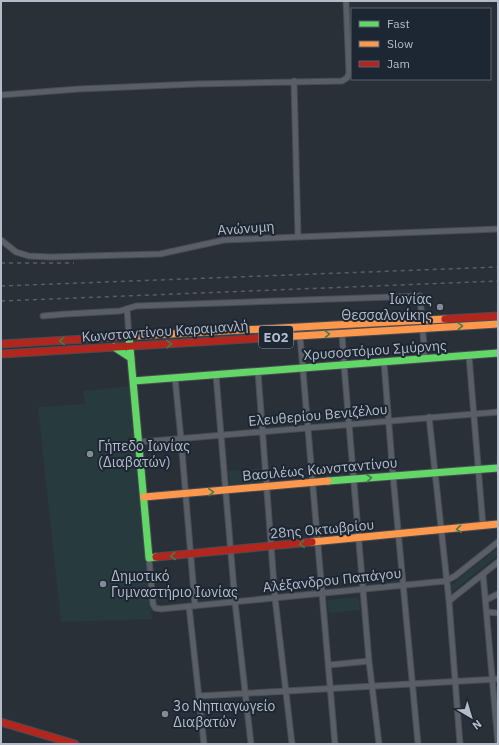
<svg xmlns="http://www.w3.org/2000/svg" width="499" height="745" font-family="'IBM Plex Sans',sans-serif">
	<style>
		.green { fill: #273a3e }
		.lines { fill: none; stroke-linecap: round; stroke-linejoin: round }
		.street-casing { stroke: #484c53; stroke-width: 7 }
		.fast-casing { stroke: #484c53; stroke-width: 9 }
		.slow-casing { stroke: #484c53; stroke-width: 9 }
		.jam-casing { stroke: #484c53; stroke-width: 9 }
		.street { stroke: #5a5e66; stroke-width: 5 }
		.fast { stroke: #63d668; stroke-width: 7 }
		.slow { stroke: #ff974d; stroke-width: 7 }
		.jam { stroke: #b3261e; stroke-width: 7 }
		.rail { stroke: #595d64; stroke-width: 1.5; stroke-dasharray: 4 4; stroke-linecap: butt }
		.oneway { stroke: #407e4e }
		.poi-dot { fill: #848b96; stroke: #1d2633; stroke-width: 1.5 }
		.labels { text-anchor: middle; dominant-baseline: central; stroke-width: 4; stroke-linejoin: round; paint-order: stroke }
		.shield { fill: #1d2633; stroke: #878f9c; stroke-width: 1 }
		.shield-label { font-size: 13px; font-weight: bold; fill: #b4bcc9 }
		.street-label { font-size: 14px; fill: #b4bcc9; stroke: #1d2633 }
		.poi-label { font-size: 14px; fill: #b4bcc9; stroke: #1d2633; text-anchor: start }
	</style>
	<rect width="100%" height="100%" fill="#2a3038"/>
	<path class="green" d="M132 386 152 619 61 622 38 407 85 404 83 391Z
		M260 468 262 482 230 485 228 471Z
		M498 548V555L452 592 451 585Z
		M359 597 360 610 329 613 327 600Z"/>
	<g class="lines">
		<g class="street-casing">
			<path id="street" d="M294 81 298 237
				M1 95 79 89 196 84 342 81 347 78 349 73 346 1
				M1 240 16 252 29 256 51 257 160 254 224 240 498 229
				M127 309 129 337
				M43 316 66 314 120 311 136 306 420 296 425 359
				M342 333 344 365 369 661 379 744
				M300 336 335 744
				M469 356 483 526
				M384 362 393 476 418 744
				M258 372 275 598 292 744
				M216 375 235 602 251 744
				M175 378 181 439 195 606
				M429 417 449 601 460 744
				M140 442 498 412
				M149 558 153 604 155 608 161 609 446 581 455 576 498 542
				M483 574 498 744
				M486 600 498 594
				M449 601 498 562
				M189 606 204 744
				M487 612 498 613
				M329 665 369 661
				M199 696 498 679"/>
		</g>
		<g class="fast-casing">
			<path id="fast" d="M129 337 149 558 156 557
				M114 347 131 358
				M133 381 498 353
				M328 481 498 468"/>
		</g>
		<g class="slow-casing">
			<path id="slow" d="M135 336 445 319
				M264 338 498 324
				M144 497 328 481
				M312 542 498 524"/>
		</g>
		<g class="jam-casing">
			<path id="jam" d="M445 319 498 316
				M1 344 135 336
				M1 354 264 338
				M156 557 312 542
				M1 722 75 744"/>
		</g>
		<use href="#street" class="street"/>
		<use href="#fast" class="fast"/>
		<use href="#slow" class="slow"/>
		<use href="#jam" class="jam"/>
		<path class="rail" d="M1 263H74
			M1 286 498 267
			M1 301 498 281"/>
	</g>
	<defs><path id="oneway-chevron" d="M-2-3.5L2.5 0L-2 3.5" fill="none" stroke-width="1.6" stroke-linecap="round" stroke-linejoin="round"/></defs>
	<g class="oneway">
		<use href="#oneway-chevron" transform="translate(460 326) rotate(-3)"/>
		<use href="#oneway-chevron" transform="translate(327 334) rotate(-3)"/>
		<use href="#oneway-chevron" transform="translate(62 341) rotate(177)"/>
		<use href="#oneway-chevron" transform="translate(169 344) rotate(-4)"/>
		<use href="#oneway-chevron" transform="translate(369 478) rotate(-5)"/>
		<use href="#oneway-chevron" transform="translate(211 492) rotate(-4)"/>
		<use href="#oneway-chevron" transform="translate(459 529) rotate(175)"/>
		<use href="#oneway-chevron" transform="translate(302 544) rotate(175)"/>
		<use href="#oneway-chevron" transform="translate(173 556) rotate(175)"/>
	</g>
	<g class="poi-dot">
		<circle cx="440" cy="307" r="4"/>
		<circle cx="90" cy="454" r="4"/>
		<circle cx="103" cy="584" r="4"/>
		<circle cx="165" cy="714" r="4"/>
	</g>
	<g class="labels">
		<rect class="shield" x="259" y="326" width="34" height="22" rx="3"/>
		<g class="shield-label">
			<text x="276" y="337">ΕΟ2</text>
		</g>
		<g class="street-label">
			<text transform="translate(246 228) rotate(-4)">Ανώνυμη</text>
			<text transform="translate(165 331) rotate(-4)">Κωνσταντίνου Καραμανλή</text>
			<text transform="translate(375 350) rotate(-4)">Χρυσοστόμου Σμύρνης</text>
			<text transform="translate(318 415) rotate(-5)">Ελευθερίου Βενιζέλου</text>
			<text transform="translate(320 469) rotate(-5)">Βασιλέως Κωνσταντίνου</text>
			<text transform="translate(322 529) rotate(-5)">28ης Οκτωβρίου</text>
			<text transform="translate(332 580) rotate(-6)">Αλέξανδρου Παπάγου</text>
		</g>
		<g class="poi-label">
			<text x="432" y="299" text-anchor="end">Ιωνίας<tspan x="432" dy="16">Θεσσαλονίκης</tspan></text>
			<text x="98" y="446">Γήπεδο Ιωνίας<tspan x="98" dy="16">(Διαβατών)</tspan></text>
			<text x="111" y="576">Δημοτικό<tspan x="111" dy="16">Γυμναστήριο Ιωνίας</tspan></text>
			<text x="173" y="706">3ο Νηπιαγωγείο<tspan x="173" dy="16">Διαβατών</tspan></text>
		</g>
	</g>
	<rect width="499" height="745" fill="none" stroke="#b4bcc9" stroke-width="4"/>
	<rect x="351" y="8" width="140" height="72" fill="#1d2633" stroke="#59626f"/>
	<rect x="359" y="21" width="20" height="6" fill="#63d668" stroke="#59626f"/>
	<text x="387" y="28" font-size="12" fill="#b4bcc9">Fast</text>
	<rect x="359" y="41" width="20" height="6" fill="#ff974d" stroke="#59626f"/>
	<text x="387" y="48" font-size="12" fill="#b4bcc9">Slow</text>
	<rect x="359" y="61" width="20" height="6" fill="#b3261e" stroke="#59626f"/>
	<text x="387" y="68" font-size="12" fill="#b4bcc9">Jam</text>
	<g transform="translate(471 717) rotate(142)" stroke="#1d2633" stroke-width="3" paint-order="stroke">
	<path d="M0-3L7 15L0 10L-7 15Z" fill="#b4bcc9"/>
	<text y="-6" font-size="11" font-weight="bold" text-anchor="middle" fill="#b4bcc9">N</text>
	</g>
</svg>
